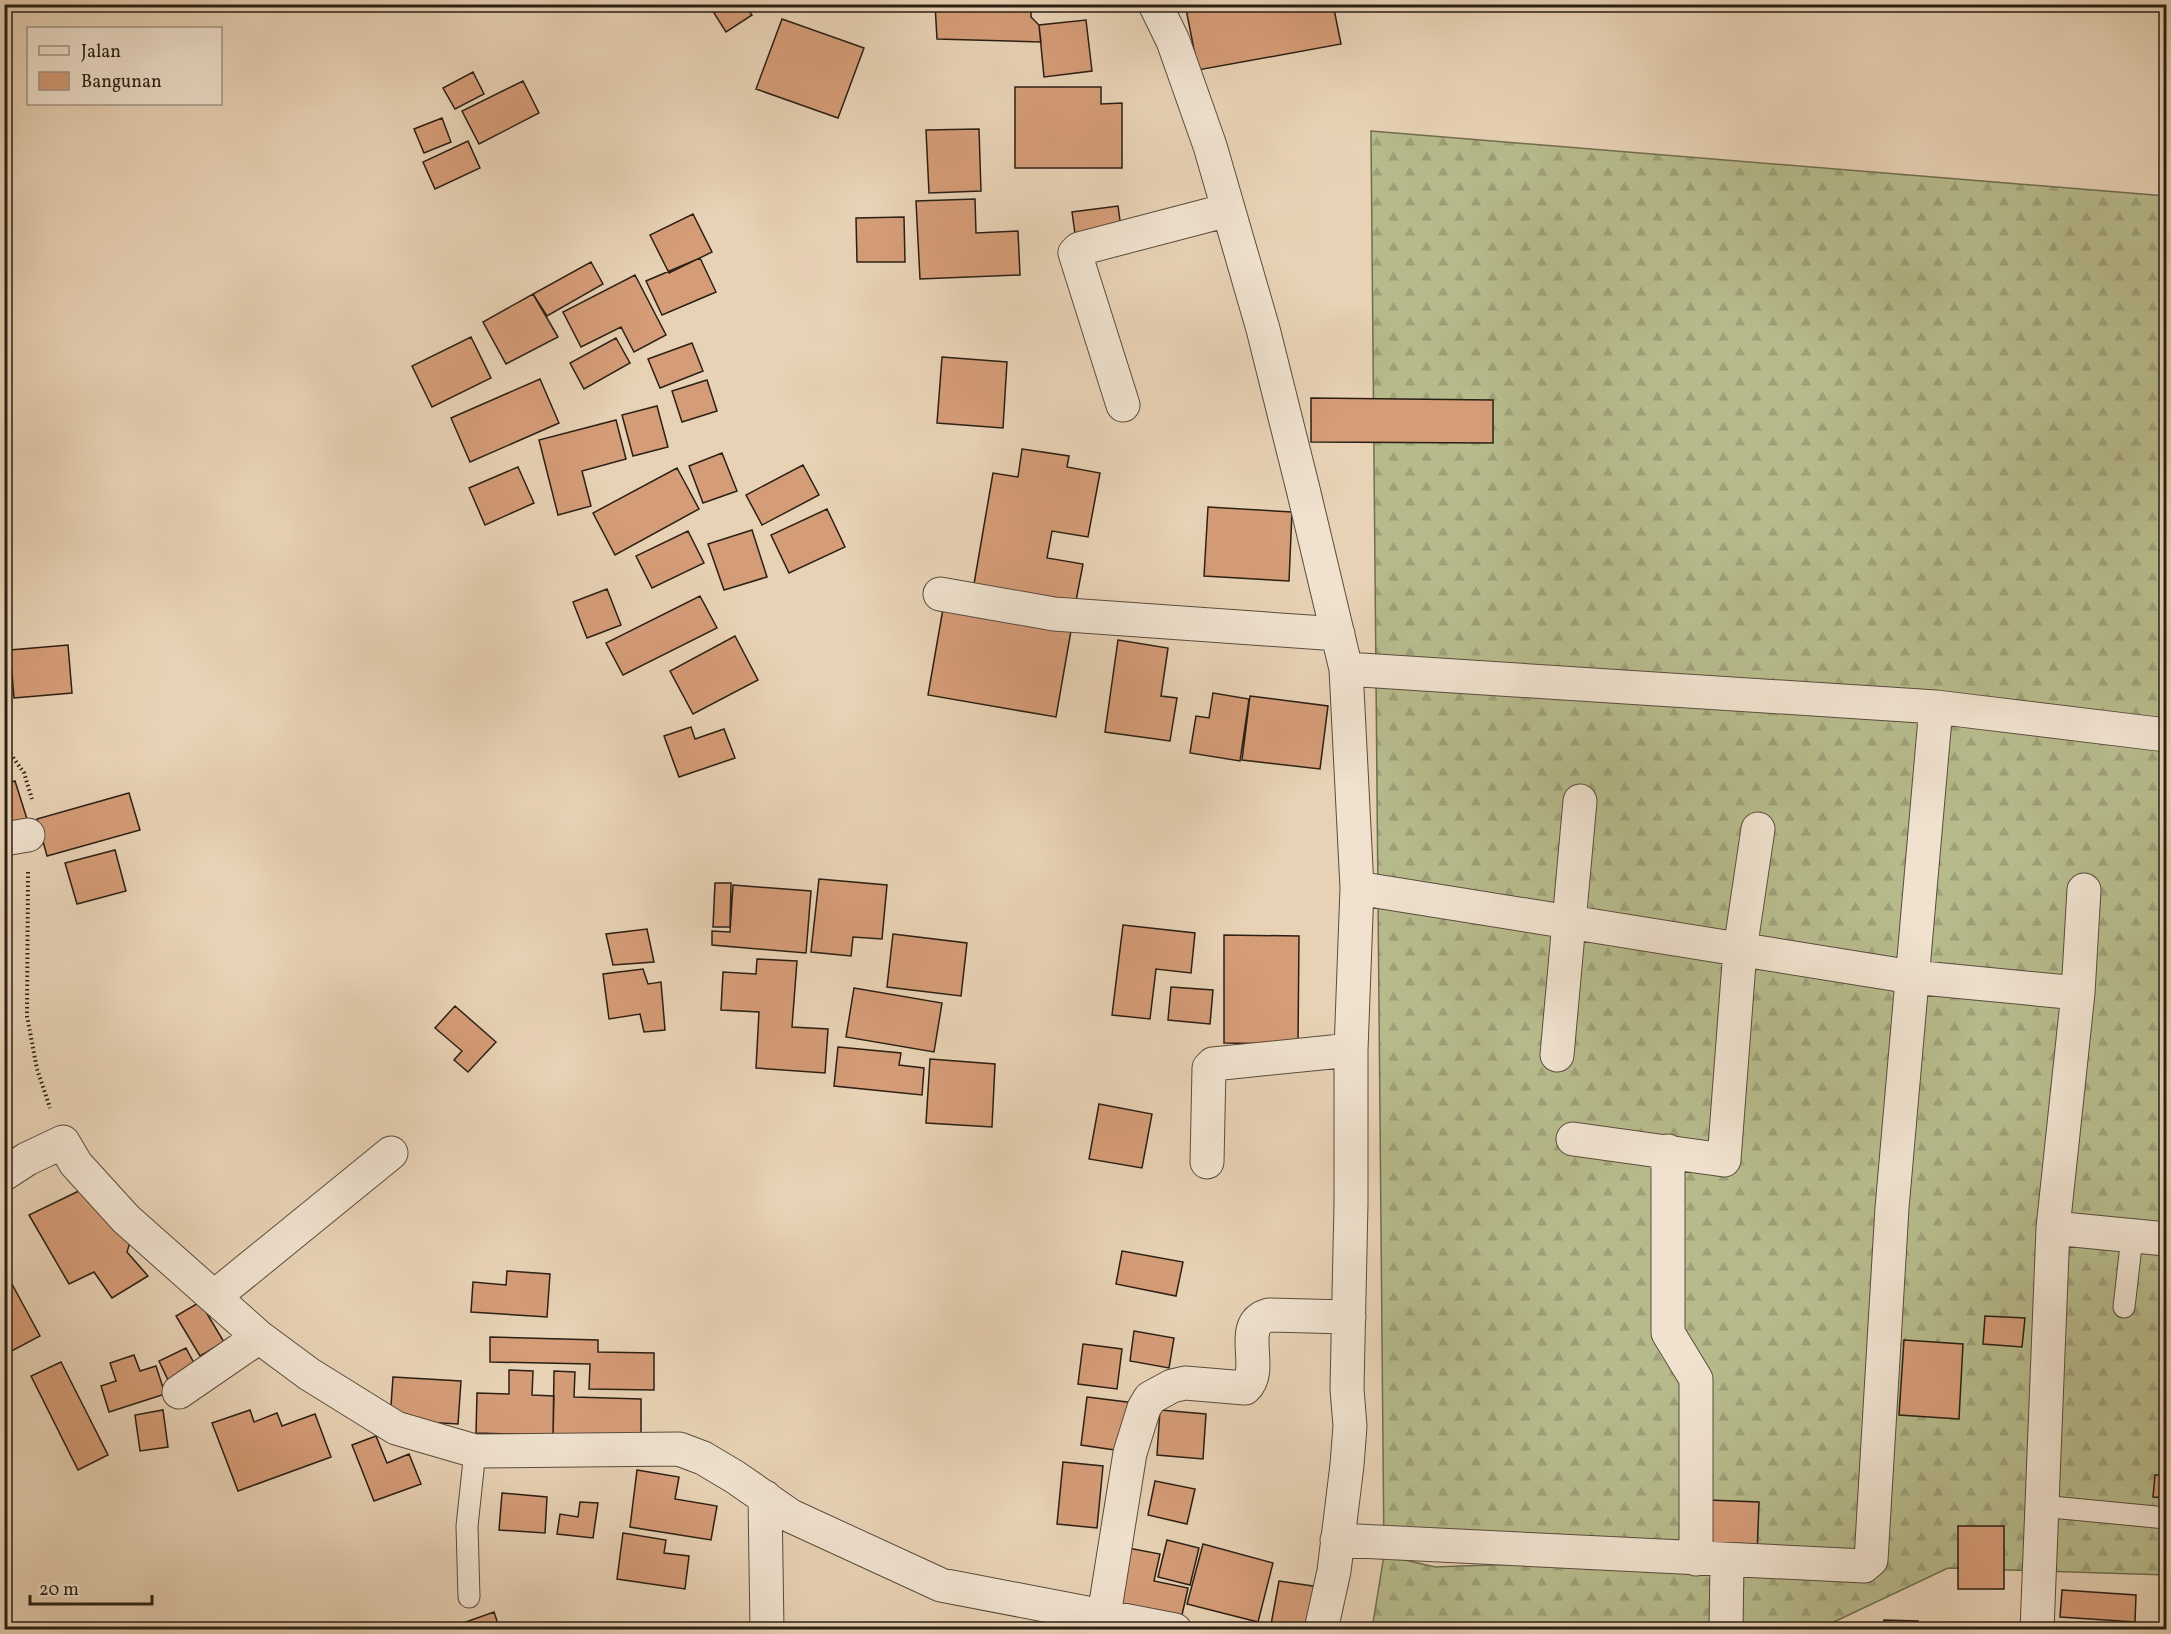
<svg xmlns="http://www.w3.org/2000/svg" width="2171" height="1634" font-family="Vollkorn,serif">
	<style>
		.forest { fill: url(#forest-firs); stroke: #716e50; stroke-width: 1.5; fill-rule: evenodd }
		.building { fill: #d59c78; stroke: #2b2014; stroke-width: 1.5 }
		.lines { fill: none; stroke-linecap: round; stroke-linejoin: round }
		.lane-casing { stroke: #5a4c3c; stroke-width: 23 }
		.street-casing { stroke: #5a4c3c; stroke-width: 35 }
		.path { stroke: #2b2014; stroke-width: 4; stroke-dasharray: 1.5 3; stroke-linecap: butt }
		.lane { stroke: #f0e2cf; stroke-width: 21 }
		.street { stroke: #f0e2cf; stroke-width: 33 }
	</style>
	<defs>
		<pattern id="forest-firs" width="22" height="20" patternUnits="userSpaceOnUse" patternTransform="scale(1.5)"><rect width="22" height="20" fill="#b7bb8c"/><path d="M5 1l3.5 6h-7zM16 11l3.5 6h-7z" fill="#9ea078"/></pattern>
	</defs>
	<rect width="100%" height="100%" fill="#e8d2b5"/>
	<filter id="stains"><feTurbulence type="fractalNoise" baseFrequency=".00333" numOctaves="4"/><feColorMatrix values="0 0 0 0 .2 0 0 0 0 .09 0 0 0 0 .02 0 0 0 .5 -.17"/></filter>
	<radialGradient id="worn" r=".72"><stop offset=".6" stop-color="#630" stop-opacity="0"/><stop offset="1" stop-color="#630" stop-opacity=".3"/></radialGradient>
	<path class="forest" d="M1371 131 2166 196V1575L1948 1568 1819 1629H1372L1384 1555ZM1388 1556 1629 1560 1435 1567Z"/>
	<path class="building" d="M727 4H744L752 15 726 32 714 13Z
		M832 4H868L833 10Z
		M935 4H1031V17L1039 25 1041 42 937 39Z
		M1185 4H1333L1341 44 1198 70Z
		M782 19 864 48 838 118 756 89Z
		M1086 20 1092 71 1044 77 1039 25Z
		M473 72 484 94 455 109 443 88Z
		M523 81 539 113 479 144 462 111Z
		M1015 87H1101V104L1122 103V168H1015Z
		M442 118 451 142 424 153 414 129Z
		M979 129 981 191 929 193 926 130Z
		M468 141 480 168 435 189 423 162Z
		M975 199 976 233 1018 231 1020 275 920 279 916 201Z
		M1118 206 1122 235 1076 241 1072 212Z
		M693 214 712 252 669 273 650 235Z
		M904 217 905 262H857L856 218Z
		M700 258 716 292 662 315 646 281Z
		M591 262 603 284 547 316 533 294Z
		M635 275 666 335 634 352 621 327 581 347 563 312Z
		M533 294 558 337 506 364 483 322Z
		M471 337 491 378 432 407 412 366Z
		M616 338 630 363 584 389 570 363Z
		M692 343 703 371 660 388 648 359Z
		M942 357 1007 362 1003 428 937 423Z
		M540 379 559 423 470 462 451 418Z
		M707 380 717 411 682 422 672 391Z
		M1311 398 1493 400V443L1311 442Z
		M657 406 668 447 633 456 622 415Z
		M616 420 626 459 582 471 591 506 558 515 539 440Z
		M1022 449 1069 456 1067 467 1100 473 1088 537 1052 531 1047 558 1083 564 1076 601 974 584 993 473 1018 477Z
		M722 453 737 491 703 503 689 466Z
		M803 465 819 495 762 525 746 495Z
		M518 467 534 503 485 525 469 488Z
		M677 468 699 509 615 555 593 513Z
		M1208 507 1292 512 1289 581 1204 576Z
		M827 509 845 547 789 573 771 535Z
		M752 530 767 577 724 590 708 544Z
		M688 531 704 563 652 588 636 556Z
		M607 589 621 625 587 638 573 602Z
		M700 596 717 628 623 675 606 643Z
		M944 603 1072 625 1056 717 928 695Z
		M735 636 758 680 693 714 670 671Z
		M1118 640 1168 648 1161 696 1177 698 1170 741 1105 732Z
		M68 645 72 693 14 698 10 650Z
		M1213 693 1249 699 1240 761 1190 753 1196 716 1209 718Z
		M1250 696 1328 706 1320 769 1242 760Z
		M691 727 695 739 724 729 735 758 679 777 664 736Z
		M15 781 27 819 4 825V784Z
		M129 793 140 830 47 856 37 819Z
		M115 850 126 891 77 904 65 863Z
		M819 879 887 885 882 939 853 937 851 956 811 952Z
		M715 883H731L730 927H713Z
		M733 885 811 891 806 953 712 945V931L730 932Z
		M1123 925 1195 933 1191 973 1156 969 1150 1019 1112 1015Z
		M647 929 654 962 613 965 606 934Z
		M893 934 967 943 961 996 887 987Z
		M1224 935 1299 936 1298 1044 1224 1043Z
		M757 959 797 961 792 1027 828 1029 825 1073 756 1068 759 1012 721 1010 723 972 756 974Z
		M643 969 648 984 661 982 665 1030 644 1032 640 1014 609 1019 603 974Z
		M1171 987 1213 990 1210 1024 1168 1020Z
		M854 988 942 1003 934 1052 846 1037Z
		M455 1006 496 1042 468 1072 454 1060 462 1051 435 1028Z
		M838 1047 901 1053 899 1065 924 1068 922 1095 834 1086Z
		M930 1059 995 1064 992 1127 926 1123Z
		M1099 1104 1152 1114 1142 1168 1089 1159Z
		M83 1189 131 1239 127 1252 148 1276 112 1298 94 1272 69 1284 29 1215Z
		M1122 1251 1183 1262 1176 1296 1116 1284Z
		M507 1271 550 1274 547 1317 471 1312 473 1282 506 1285Z
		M6 1273 40 1336 4 1355V1274Z
		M200 1302 224 1342 200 1356 176 1316Z
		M1985 1316 2025 1318 2022 1347 1983 1344Z
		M1134 1331 1174 1338 1169 1368 1130 1361Z
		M490 1337 598 1340V1352L654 1353V1390L589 1389 590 1364 490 1362Z
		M1904 1340 1963 1344 1959 1419 1899 1415Z
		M1083 1344 1122 1349 1117 1389 1078 1384Z
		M186 1348 196 1367 168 1380 159 1361Z
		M134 1355 140 1371 156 1366 165 1394 109 1412 101 1386 116 1381 110 1363Z
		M61 1362 108 1455 78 1470 31 1376Z
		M509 1370 533 1371 532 1395 554 1396 553 1435 476 1433 477 1393 509 1394Z
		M554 1371 575 1372 574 1397 641 1399V1437L553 1435Z
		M393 1377 461 1381 458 1424 390 1420Z
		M1087 1397 1135 1403 1128 1452 1081 1445Z
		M163 1410 168 1447 140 1451 135 1415Z
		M250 1410 254 1422 277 1413 282 1426 315 1414 331 1457 238 1491 212 1423Z
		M1160 1410 1206 1414 1203 1459 1157 1455Z
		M376 1436 387 1463 409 1454 421 1484 374 1501 352 1445Z
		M1063 1462 1103 1466 1097 1528 1057 1524Z
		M637 1470 679 1477 675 1499 717 1506 711 1540 630 1527Z
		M2155 1475H2166V1498L2153 1497Z
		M1155 1481 1195 1489 1187 1524 1148 1515Z
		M502 1493 547 1497 545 1533 499 1530Z
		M1708 1500 1759 1502 1757 1557 1706 1555Z
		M580 1502 598 1503 593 1538 557 1534 560 1514 578 1517Z
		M1958 1526H2004V1589H1958Z
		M623 1533 666 1540 664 1553 689 1556 685 1589 617 1579Z
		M1167 1540 1199 1548 1190 1585 1158 1577Z
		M1203 1544 1273 1563 1258 1622 1187 1604Z
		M1123 1547 1160 1554 1154 1581 1188 1588 1180 1624 1110 1610Z
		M1279 1581 1319 1587 1311 1630H1270Z
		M2062 1590 2136 1595 2135 1622 2060 1617Z
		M494 1612 500 1630H465L463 1623Z
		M1884 1620 1918 1621 1917 1630H1883Z
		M2076 1626 2109 1630H2075Z
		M1942 1627 1991 1630H1941Z"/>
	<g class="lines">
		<g class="lane-casing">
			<path id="lane" d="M2124 1307 2132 1237
				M2041 1506 2166 1518
				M469 1597 467 1526 475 1451"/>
		</g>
		<g class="street-casing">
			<path id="street" d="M1155 4 1173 41 1210 146 1263 329 1303 489 1346 669 1357 888 1351 1050V1203L1347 1389 1350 1426 1347 1465 1334 1571 1321 1630
				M1123 405 1075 253 1079 249 1228 210
				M940 594 1054 614 1338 634
				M1346 669 1936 707 2166 735
				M4 839 28 835
				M1357 888 1912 977 2078 993 2084 890
				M1557 1055 1580 801
				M1573 1139 1724 1160 1740 950 1758 829
				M1668 1151V1333L1696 1379V1559
				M1207 1162 1209 1068 1213 1064 1351 1050
				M4 1174 27 1159 63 1142 76 1164 126 1219 259 1337 309 1374 396 1428 475 1451 679 1449 703 1458 735 1477 791 1516 941 1585 1175 1630
				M2053 1228 2166 1239
				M214 1297 391 1153
				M179 1392 259 1337
				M765 1497 767 1630
				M1337 1540 1864 1566 1871 1560 1892 1208 1936 707
				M1100 1616 1105 1609 1130 1453 1144 1408 1150 1398 1172 1386 1185 1383 1245 1388C1266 1369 1235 1324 1269 1315L1349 1317
				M1726 1630 1727 1561
				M2037 1630 2053 1228 2078 993"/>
		</g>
		<path class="path" d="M4 723 10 753 24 773 32 799
			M28 872 27 1016 37 1069 50 1108"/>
		<use href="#lane" class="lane"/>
		<use href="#street" class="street"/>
	</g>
	<rect width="2171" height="1634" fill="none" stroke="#e8d2b5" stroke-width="24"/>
	<rect x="6" y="6" width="2159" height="1622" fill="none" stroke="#2b2014" stroke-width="3"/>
	<rect x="12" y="12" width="2147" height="1610" fill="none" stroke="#2b2014" stroke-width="1.5"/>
	<rect x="27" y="27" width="195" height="78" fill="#f0e2cf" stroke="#a19484" stroke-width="1.5"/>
	<rect x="39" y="46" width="30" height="9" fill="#f0e2cf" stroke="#a19484" stroke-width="1.5"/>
	<text x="81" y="57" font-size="18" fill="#2b2014">Jalan</text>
	<rect x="39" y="72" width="30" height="18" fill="#d59c78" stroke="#a19484" stroke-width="1.5"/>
	<text x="81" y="87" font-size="18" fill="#2b2014">Bangunan</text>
	<path d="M30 1595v9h122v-9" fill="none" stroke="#2b2014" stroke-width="3"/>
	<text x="39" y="1595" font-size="18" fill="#2b2014" stroke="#f0e2cf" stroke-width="4.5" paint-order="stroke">20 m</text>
	<rect width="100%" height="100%" filter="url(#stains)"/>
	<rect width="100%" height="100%" fill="url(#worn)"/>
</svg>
